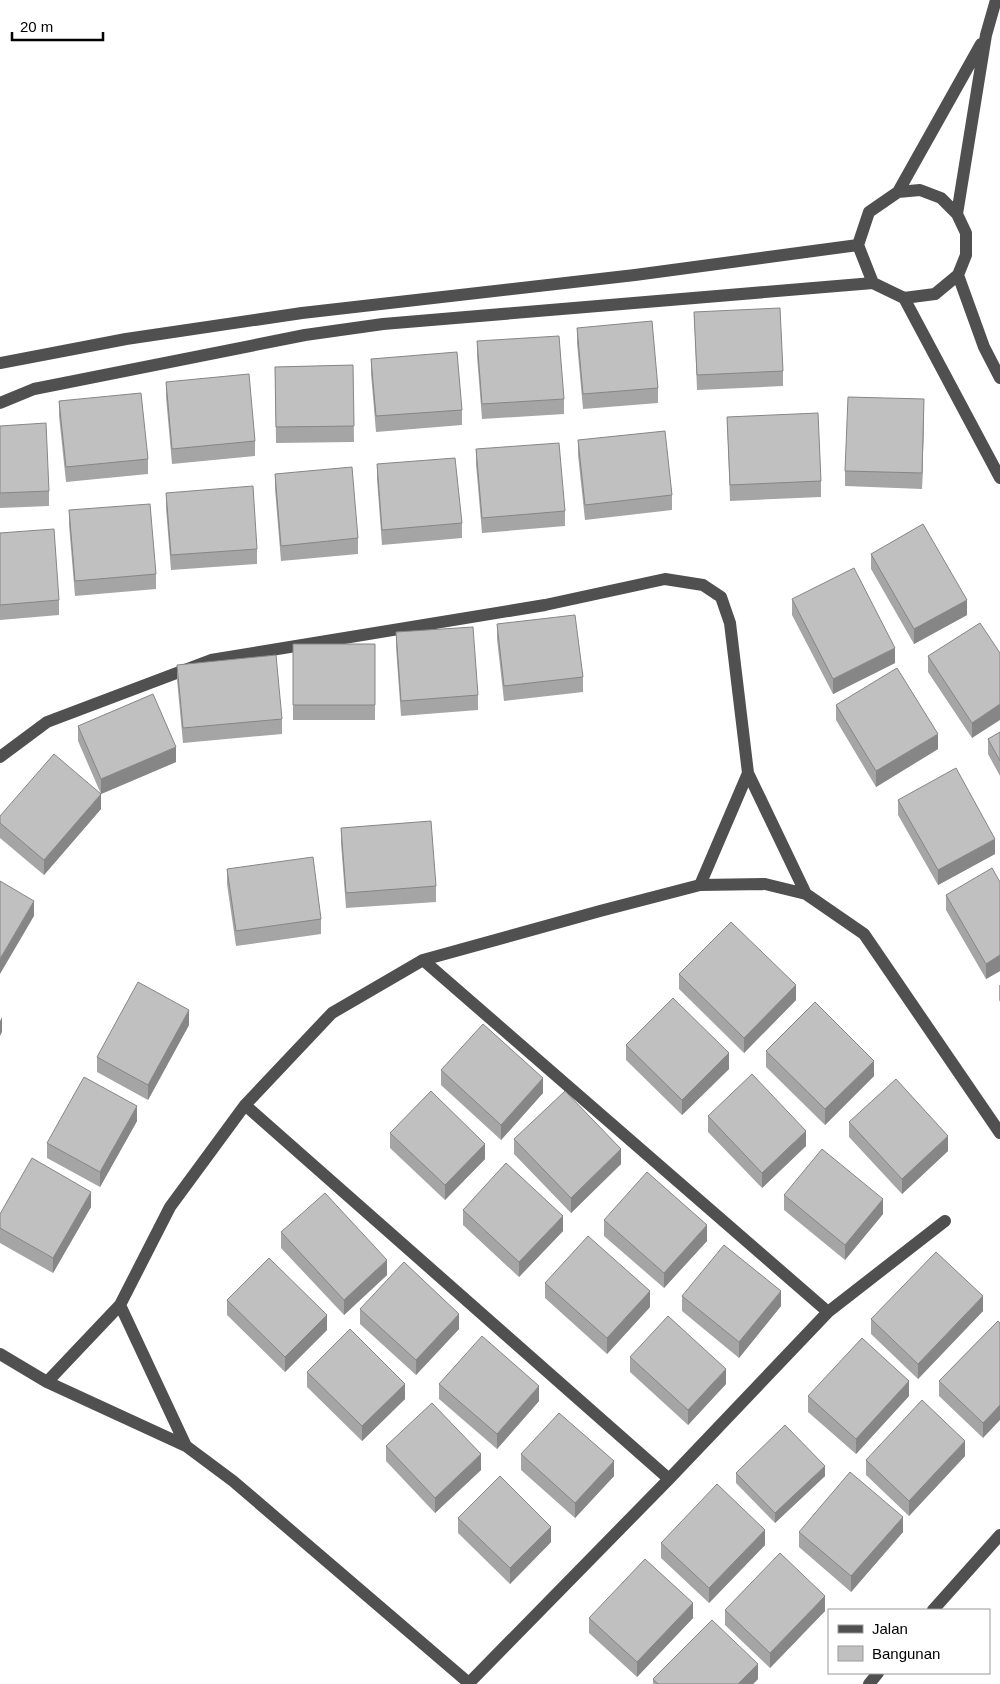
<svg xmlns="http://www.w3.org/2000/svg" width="1000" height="1684" font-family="Helvetica,sans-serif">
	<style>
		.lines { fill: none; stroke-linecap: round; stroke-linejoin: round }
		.minor { stroke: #505050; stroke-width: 12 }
		.wall { fill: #a5a5a5 }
		.shaded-wall { fill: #868686 }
		.building { fill: #c0c0c0; stroke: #868686 }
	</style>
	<rect width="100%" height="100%" fill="#fff"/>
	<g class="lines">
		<path class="minor" d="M920 190 941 198 957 214 966 233V255L958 275 935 294 904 298 873 283 858 245 869 212 898 192Z
			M898 192 981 44
			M957 214 986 35 996 0
			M958 275 984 347 1000 378
			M904 298 1000 478
			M0 363 126 339 302 313 635 275 858 245
			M0 403 34 389 305 335 383 324 873 283
			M0 757 47 722 211 660 545 605 665 579 703 585 721 597 730 623 748 773 806 894
			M700 885 748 773
			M423 960 828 1312
			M245 1105 669 1479
			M120 1305 186 1446
			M0 1354 47 1382 186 1446 233 1481 470 1684
			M47 1382 120 1305 170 1207 245 1105 332 1013 423 960 600 911 700 885 765 884 806 894 864 934 1000 1133
			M933 1610 1000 1535
			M469 1683 669 1479 828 1312 945 1221
			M869 1684 878 1673"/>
	</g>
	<path class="wall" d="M694 312 783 371V386L697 390Z
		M577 328 658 388V403L583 409 577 343Z
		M477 341 564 399V414L482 419 477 356Z
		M371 359 462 410V425L376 432 371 374Z
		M353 365 354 442 276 443 275 367Z
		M166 382 255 441V456L172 464 166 397Z
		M59 401 148 459V474L66 482 59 416Z
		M924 414 922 489 845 486V471Z
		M727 417 821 481V497L730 501Z
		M0 426 49 491V506L0 508Z
		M578 440 672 495V510L585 520 578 455Z
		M476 449 565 511V526L482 533 476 464Z
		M377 464 462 523V538L382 545 377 479Z
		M275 474 358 538V554L281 561 275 489Z
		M166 493 257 549V564L171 570 166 508Z
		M69 510 156 574V589L75 596 69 525Z
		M0 533 59 600V615L0 620Z
		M871 554 967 615 914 644 871 569Z
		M792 599 895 663 833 694 792 615Z
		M497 624 583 677V692L504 701 497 639Z
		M396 632 478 695V710L401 716 396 647Z
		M293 644H375V720H293Z
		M1000 653 972 738 928 672V656Z
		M177 665 282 719V734L183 743 177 680Z
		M836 705 938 749 876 787 836 720Z
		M78 726 176 762 101 794 78 741Z
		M1000 732V776L988 754V739Z
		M898 800 995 854 938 885 898 815Z
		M101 809 44 875 0 838V816Z
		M341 828 436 886V902L346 908 341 843Z
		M227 869 321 919V934L236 946 227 884Z
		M1000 882V971L986 979 946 910V895Z
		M679 974 796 1000 744 1053 679 989Z
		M999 985H1000V1002L999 1000Z
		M189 1025 148 1100 97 1072V1057Z
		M626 1045 729 1069 682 1115 626 1060Z
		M766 1051 874 1076 825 1125 766 1067Z
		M441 1070 543 1093 501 1140 441 1085Z
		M708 1116 806 1146 762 1188 708 1132Z
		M137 1121 100 1187 47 1158V1143Z
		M849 1122 948 1151 902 1194 849 1137Z
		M390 1133 485 1159 445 1200 390 1148Z
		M514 1139 621 1164 571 1213 514 1154Z
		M784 1195 883 1214 845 1260 784 1210Z
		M91 1207 53 1273 0 1243V1214Z
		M463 1210 563 1231 519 1277 463 1225Z
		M604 1220 707 1241 664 1288 604 1236Z
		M281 1232 387 1275 344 1315 281 1248Z
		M545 1283 650 1307 607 1354 545 1298Z
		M682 1296 781 1306 739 1358 682 1311Z
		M227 1300 327 1330 285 1372 227 1315Z
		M360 1309 459 1329 416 1375 360 1324Z
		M983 1311 918 1379 871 1334V1319Z
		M998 1321 983 1438 939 1396V1381Z
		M630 1357 726 1384 688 1425 630 1372Z
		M307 1372 405 1399 362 1441 307 1387Z
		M439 1384 539 1401 497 1449 439 1399Z
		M808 1396H909L856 1454 808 1412Z
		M386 1446 481 1470 435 1513 386 1461Z
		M521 1454 614 1476 575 1518 521 1470Z
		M965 1456 909 1516 866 1475V1460Z
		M736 1473 825 1476 775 1523 736 1483Z
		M458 1518 551 1542 510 1584 458 1533Z
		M799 1532H903L851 1592 799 1547Z
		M661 1543 765 1545 709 1603 661 1558Z
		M725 1610 825 1611 770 1668 725 1625Z
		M589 1618H693L637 1677 589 1633Z
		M653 1679H758L753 1684H653Z"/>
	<path class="shaded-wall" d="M924 399V414L922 489V473Z
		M967 600V615L914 644V629Z
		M895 648V663L833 694V679Z
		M1000 704V720L972 738V723Z
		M938 734V749L876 787V771Z
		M176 747V762L101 794V779Z
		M101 794V809L44 875V860Z
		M995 839V854L938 885V870Z
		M34 901V916L0 974V959Z
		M1000 955V971L986 979V964Z
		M796 985V1000L744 1053V1038Z
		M189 1010V1025L148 1100V1085Z
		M2 1017V1032L0 1036V1021Z
		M729 1053V1069L682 1115V1100Z
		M874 1061V1076L825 1125V1109Z
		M543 1078V1093L501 1140V1125Z
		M137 1106V1121L100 1187V1172Z
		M806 1131V1146L762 1188V1173Z
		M948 1136V1151L902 1194V1179Z
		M485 1144V1159L445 1200V1185Z
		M621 1149V1164L571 1213V1198Z
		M91 1192V1207L53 1273V1258Z
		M883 1199V1214L845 1260V1245Z
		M563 1216V1231L519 1277V1262Z
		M707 1225V1241L664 1288V1273Z
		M387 1260V1275L344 1315V1300Z
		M650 1291V1307L607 1354V1338Z
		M781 1291V1306L739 1358V1342Z
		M983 1296V1311L918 1379V1364Z
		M459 1314V1329L416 1375V1360Z
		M327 1315V1330L285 1372V1357Z
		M726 1369V1384L688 1425V1410Z
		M909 1381V1396L856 1454V1439Z
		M405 1384V1399L362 1441V1426Z
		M539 1386V1401L497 1449V1434Z
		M1000 1405V1420L983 1438V1423Z
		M965 1441V1456L909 1516V1501Z
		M481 1454V1470L435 1513V1498Z
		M614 1461V1476L575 1518V1503Z
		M825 1466V1476L775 1523V1513Z
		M903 1517V1532L851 1592V1576Z
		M551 1527V1542L510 1584V1568Z
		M765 1530V1545L709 1603V1588Z
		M825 1596V1611L770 1668V1653Z
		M693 1603V1618L637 1677V1662Z
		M758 1664V1679L753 1684H738Z"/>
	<path class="building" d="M780 308 783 371 697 375 694 312Z
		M652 321 658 388 583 394 577 328Z
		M559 336 564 399 482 404 477 341Z
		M457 352 462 410 376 416 371 359Z
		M353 365 354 426 276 427 275 367Z
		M249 374 255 441 172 449 166 382Z
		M141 393 148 459 66 467 59 401Z
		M848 397 924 399 922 473 845 471Z
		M818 413 821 481 730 485 727 417Z
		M46 423 49 491 0 493V426Z
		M665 431 672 495 585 505 578 440Z
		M559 443 565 511 482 518 476 449Z
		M455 458 462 523 382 530 377 464Z
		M352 467 358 538 281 546 275 474Z
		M253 486 257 549 171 555 166 493Z
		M150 504 156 574 75 581 69 510Z
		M923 524 967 600 914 629 871 554Z
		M54 529 59 600 0 605V533Z
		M854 568 895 648 833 679 792 599Z
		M575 615 583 677 504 686 497 624Z
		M980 623 1000 653V704L972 723 928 656Z
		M473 627 478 695 401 701 396 632Z
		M293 644H375V705H293Z
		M276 655 282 719 183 728 177 665Z
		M897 668 938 734 876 771 836 705Z
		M153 694 176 747 101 779 78 726Z
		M1000 732V761L988 739Z
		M54 754 101 794 44 860 0 823V816Z
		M956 768 995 839 938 870 898 800Z
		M431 821 436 886 346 893 341 828Z
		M313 857 321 919 236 931 227 869Z
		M992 868 1000 882V955L986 964 946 895Z
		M0 881 34 901 0 959Z
		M731 922 796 985 744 1038 679 974Z
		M138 982 189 1010 148 1085 97 1057Z
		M673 998 729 1053 682 1100 626 1045Z
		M815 1002 874 1061 825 1109 766 1051Z
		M483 1024 543 1078 501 1125 441 1070Z
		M752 1074 806 1131 762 1173 708 1116Z
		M84 1077 137 1106 100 1172 47 1143Z
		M896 1079 948 1136 902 1179 849 1122Z
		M431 1091 485 1144 445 1185 390 1133Z
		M565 1091 621 1149 571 1198 514 1139Z
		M822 1149 883 1199 845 1245 784 1195Z
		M32 1158 91 1192 53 1258 0 1228V1214Z
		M506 1163 563 1216 519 1262 463 1210Z
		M647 1172 707 1225 664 1273 604 1220Z
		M325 1193 387 1260 344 1300 281 1232Z
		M588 1236 650 1291 607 1338 545 1283Z
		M724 1245 781 1291 739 1342 682 1296Z
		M936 1252 983 1296 918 1364 871 1319Z
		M269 1258 327 1315 285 1357 227 1300Z
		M404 1262 459 1314 416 1360 360 1309Z
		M668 1316 726 1369 688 1410 630 1357Z
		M998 1321 1000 1323V1405L983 1423 939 1381Z
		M350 1329 405 1384 362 1426 307 1372Z
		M482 1336 539 1386 497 1434 439 1384Z
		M862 1338 909 1381 856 1439 808 1396Z
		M922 1400 965 1441 909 1501 866 1460Z
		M432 1403 481 1454 435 1498 386 1446Z
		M559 1413 614 1461 575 1503 521 1454Z
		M785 1425 825 1466 775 1513 736 1473Z
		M850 1472 903 1517 851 1576 799 1532Z
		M500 1476 551 1527 510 1568 458 1518Z
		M717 1484 765 1530 709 1588 661 1543Z
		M780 1553 825 1596 770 1653 725 1610Z
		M645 1559 693 1603 637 1662 589 1618Z
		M712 1620 758 1664 738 1684H658L653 1679Z"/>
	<rect x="828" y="1609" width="162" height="65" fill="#ffffff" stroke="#999999"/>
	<rect x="838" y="1625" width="25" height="8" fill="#505050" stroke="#999999"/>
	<text x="872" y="1634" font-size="15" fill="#000000">Jalan</text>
	<rect x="838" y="1646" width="25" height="15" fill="#c0c0c0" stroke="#999999"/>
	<text x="872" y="1659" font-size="15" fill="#000000">Bangunan</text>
	<path d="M12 32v8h91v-8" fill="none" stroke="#000000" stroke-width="2.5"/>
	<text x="20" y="32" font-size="15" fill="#000000" stroke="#ffffff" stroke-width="4" paint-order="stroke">20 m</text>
</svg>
